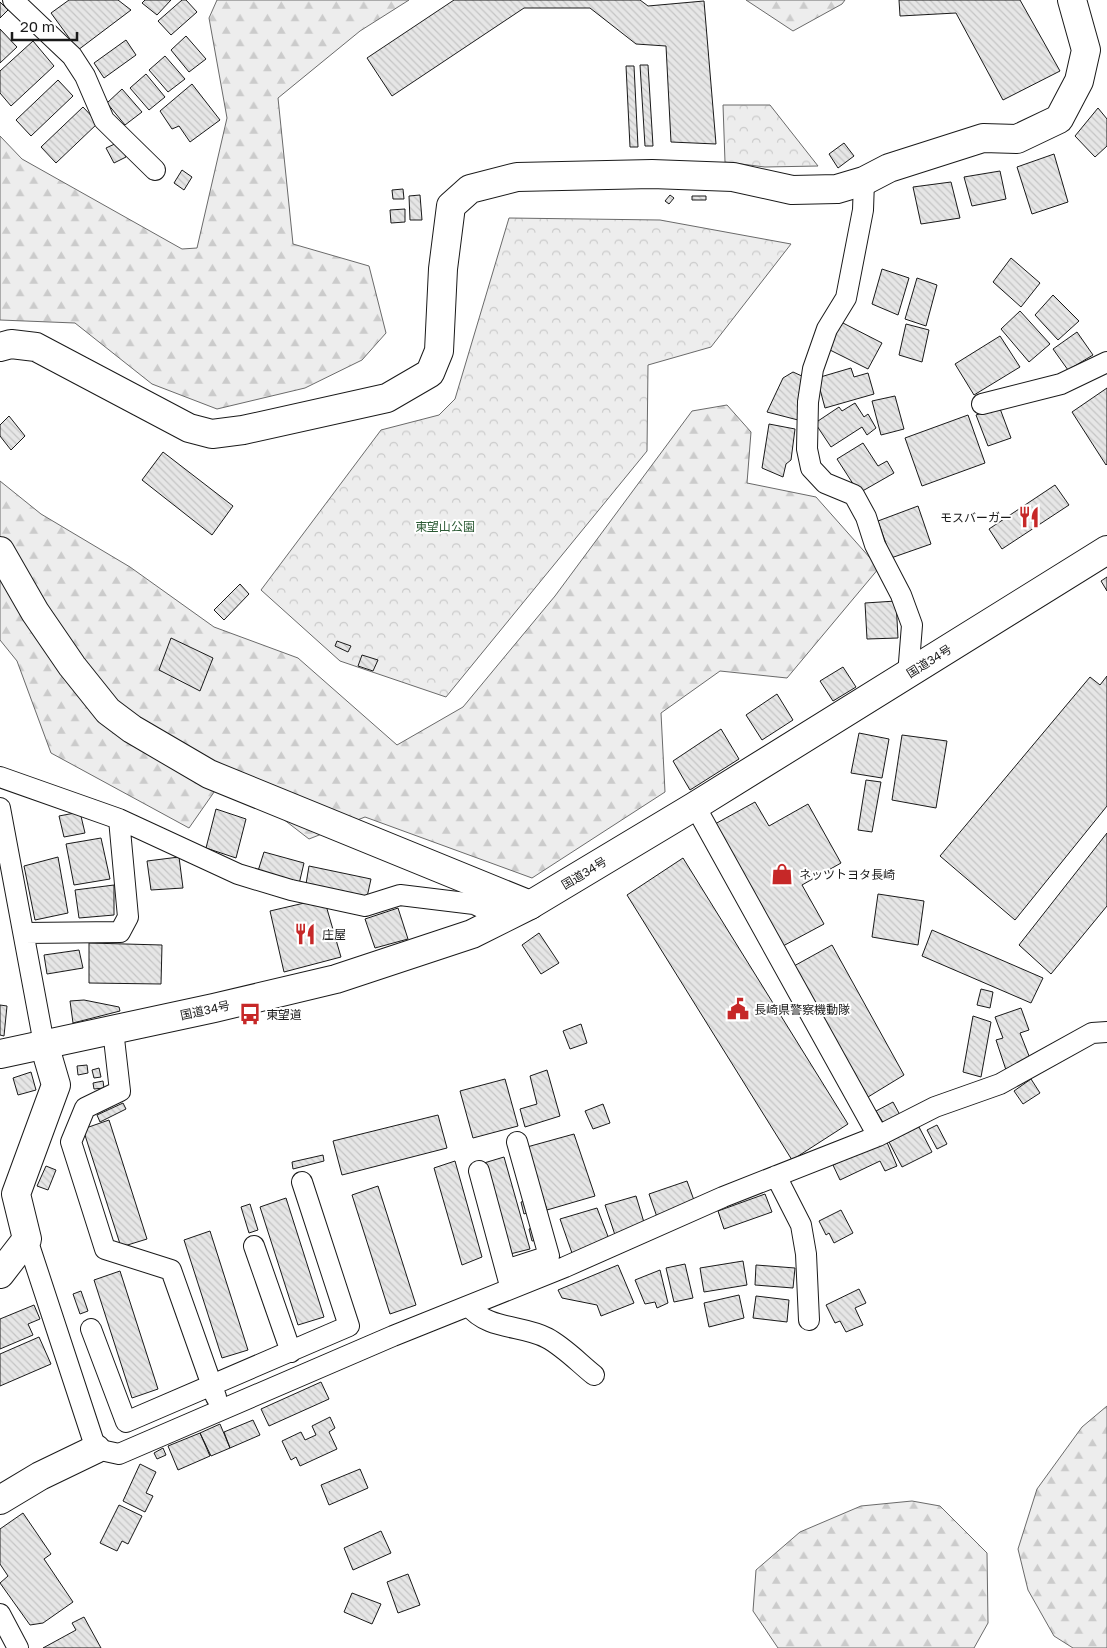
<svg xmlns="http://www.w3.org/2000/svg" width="1107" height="1648" font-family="'Golos Text','Noto Sans JP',sans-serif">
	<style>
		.forest { fill: url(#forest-firs); stroke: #6a6a6a }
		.park { fill: url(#park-crowns); stroke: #6a6a6a }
		.building { fill: url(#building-back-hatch); stroke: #1a1a1a }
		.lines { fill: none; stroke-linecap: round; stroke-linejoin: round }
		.street-casing { stroke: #1a1a1a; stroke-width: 22 }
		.secondary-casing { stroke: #1a1a1a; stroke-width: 30 }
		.highway-casing { stroke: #1a1a1a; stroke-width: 30 }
		.street { stroke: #fff; stroke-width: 20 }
		.secondary { stroke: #fff; stroke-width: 28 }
		.highway { stroke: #fff; stroke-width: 28 }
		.labels { text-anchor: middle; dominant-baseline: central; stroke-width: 4; stroke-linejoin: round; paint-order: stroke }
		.poi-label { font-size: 12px; fill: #1a1a1a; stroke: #fff; text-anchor: start }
		.park-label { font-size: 12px; fill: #2b5a34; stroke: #fff }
		.street-label { font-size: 12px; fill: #1a1a1a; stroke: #fff }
	</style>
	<defs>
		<pattern id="forest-firs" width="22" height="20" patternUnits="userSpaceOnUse" patternTransform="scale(1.25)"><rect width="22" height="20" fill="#ededed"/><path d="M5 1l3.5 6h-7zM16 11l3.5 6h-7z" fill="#cbcbcb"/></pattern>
		<pattern id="park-crowns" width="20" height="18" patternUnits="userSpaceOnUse" patternTransform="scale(1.25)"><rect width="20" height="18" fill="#ededed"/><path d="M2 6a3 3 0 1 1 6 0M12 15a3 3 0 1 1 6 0" fill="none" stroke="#cbcbcb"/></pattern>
		<pattern id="building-back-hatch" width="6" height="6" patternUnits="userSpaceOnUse" patternTransform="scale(1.25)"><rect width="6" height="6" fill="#e6e6e6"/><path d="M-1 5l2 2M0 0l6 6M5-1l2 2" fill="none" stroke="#c5c5c5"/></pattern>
	</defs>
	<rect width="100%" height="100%" fill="#fff"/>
	<path class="forest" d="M217 0H409L360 31 278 98 293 244 369 266 386 333 362 360 305 388 217 409 152 384 75 323 0 320V136L22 159 182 249 197 248 227 118 209 18Z
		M746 0H845L842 4 793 31Z
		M727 405 751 432 747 483 816 497 879 568 787 678 720 671 661 713 665 792 532 878 365 817 309 839 252 795 219 785 189 828 51 753 17 661 0 640V481L41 514 130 567 214 627 298 658 397 745 463 707 555 596 692 411Z
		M1107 1406V1648H1073L1054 1636 1028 1590 1018 1549 1037 1489 1082 1427Z
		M912 1501 940 1506 987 1553 988 1623 974 1648H778L753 1611 756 1570 800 1532 861 1506Z"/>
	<path class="park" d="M723 105H770L818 166 765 167 725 162Z
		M509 218 660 220 791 244 711 347 648 365 647 451 446 697 340 661 261 590 381 430 439 415 455 399Z"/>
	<path class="building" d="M69 0H118L131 10 78 50 51 13Z
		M145 0H171L157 15 142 3Z
		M182 0H186L197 12 171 35 158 21Z
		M454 0H640L648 6 704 1 716 144 671 142 666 46 636 44 590 8H524L392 96 367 58Z
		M899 0H1020L1060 71 1003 100 956 13 900 16Z
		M0 2 8 10 0 18Z
		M0 29 17 47 0 63Z
		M186 36 206 59 189 72 171 50Z
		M126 40 136 55 104 78 94 63Z
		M33 41 54 66 11 106 0 93V71Z
		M165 56 185 79 168 92 149 70Z
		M640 65H648L653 146H645Z
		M626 66H634L638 147H630Z
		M146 74 165 97 149 110 130 88Z
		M58 80 73 96 31 136 16 120Z
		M192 84 220 120 190 142 179 126 172 129 160 111Z
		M122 89 142 112 125 125 107 103Z
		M83 107 98 123 56 163 41 147Z
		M1098 108 1107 119V146L1095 157 1075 136Z
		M119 142 126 157 114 163 106 148Z
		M844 143 854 156 838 168 829 154Z
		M1054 154 1068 202 1032 214 1017 167Z
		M182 170 192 177 184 190 174 183Z
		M1000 171 1006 199 972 206 964 177Z
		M951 182 960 218 921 224 913 187Z
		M403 189 404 199H393L392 190Z
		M420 195 422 220H410L409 196Z
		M670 195 674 198 669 204 665 201Z
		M692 196H706V200H692Z
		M405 209V222L391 223 390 210Z
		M1011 258 1040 283 1021 307 993 282Z
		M882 269 909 278 898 315 872 304Z
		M917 278 937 285 926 326 905 319Z
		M1053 295 1079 321 1058 340 1035 315Z
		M1020 311 1050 344 1029 362 1001 329Z
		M841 322 882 343 868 369 828 349Z
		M906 324 929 330 922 362 899 355Z
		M1077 332 1093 355 1068 370 1053 349Z
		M1000 336 1020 367 974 395 955 364Z
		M851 368 854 377 868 373 874 394 825 408 817 378Z
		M793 372 804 377 798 420 767 412 783 378Z
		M1107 388V464L1106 465 1072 412Z
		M895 396 904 429 881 435 872 401Z
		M855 403 864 417 868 414 876 428 867 435 862 427 831 447 815 423 839 407 842 411Z
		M999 406 1011 438 988 446 976 415Z
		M968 415 985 463 922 486 905 438Z
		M9 416 25 436 11 450 0 436V425Z
		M769 424 795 429 791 460 786 464 783 477 762 468Z
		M863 443 878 466 887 461 894 473 859 493 837 459Z
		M163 452 233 506 212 535 142 480Z
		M1055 485 1069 505 1002 549 989 529Z
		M918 506 931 544 891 558 878 521Z
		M1107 577V591L1101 581Z
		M240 584 249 594 224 620 214 610Z
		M896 601 898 638 867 639 865 603Z
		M171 638 213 658 200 691 159 670Z
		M337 641 351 646 348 652 335 646Z
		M362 655 378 660 373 671 358 666Z
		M843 667 856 687 833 701 820 681Z
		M1107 676V806L1015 920 940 856 1090 677 1100 685Z
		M777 694 793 720 762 740 746 715Z
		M721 729 739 759 690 790 673 761Z
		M859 733 889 739 882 778 851 773Z
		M902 735 947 741 936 808 892 800Z
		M866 780 881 782 872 832 858 830Z
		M755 802 769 826 808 804 841 863 802 885 824 924 783 946 715 824Z
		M216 809 246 819 236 858 206 848Z
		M80 812 85 833 64 837 59 816Z
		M1107 833V906L1051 974 1019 945Z
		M101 838 110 879 74 885 66 844Z
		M264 852 304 863 299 884 258 871Z
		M58 857 68 913 35 920 24 866Z
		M179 857 183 888 151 890 147 861Z
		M683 858 848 1124 792 1160 627 895Z
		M309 866 371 879 367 897 306 884Z
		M114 885V915L79 918 75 890Z
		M878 894 924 901 918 945 872 937Z
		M313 901 325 902 341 957 284 972 270 911Z
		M398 908 408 939 375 948 365 919Z
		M932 930 1043 978 1031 1003 922 956Z
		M539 933 559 963 541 974 522 945Z
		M89 943 162 945 161 984 89 983Z
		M832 945 904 1075 868 1097 794 966Z
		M79 950 83 968 47 974 44 955Z
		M981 989 993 992 990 1008 977 1005Z
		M84 1000 119 1007 120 1011 73 1023 70 1001Z
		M0 1005 7 1006 4 1036 0 1035Z
		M1021 1008 1029 1030 1020 1033 1031 1061 1006 1070 996 1040 1003 1038 995 1017Z
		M973 1016 991 1022 981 1077 963 1072Z
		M581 1024 587 1043 570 1049 563 1031Z
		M87 1065 88 1073 78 1075 77 1066Z
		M99 1068 101 1077 94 1078 92 1070Z
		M547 1070 560 1116 525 1127 520 1109 537 1104 530 1076Z
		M31 1072 36 1090 18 1095 13 1078Z
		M505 1079 518 1126 473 1138 460 1091Z
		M1031 1079 1040 1093 1023 1104 1014 1091Z
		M103 1081 104 1088 94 1089 93 1083Z
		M893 1102 900 1115 884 1124 876 1111Z
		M123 1103 126 1109 100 1122 97 1115Z
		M603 1104 610 1123 593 1129 585 1111Z
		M438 1115 447 1148 342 1175 333 1141Z
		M109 1120 147 1239 121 1247 83 1129Z
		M937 1125 947 1144 937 1149 927 1130Z
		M919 1127 932 1152 902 1167 889 1142Z
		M574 1134 595 1196 547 1210 527 1147Z
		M886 1140 897 1166 885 1171 880 1161 840 1180 833 1165Z
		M323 1155 324 1161 293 1169 292 1162Z
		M504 1157 530 1249 510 1254 484 1163Z
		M455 1161 482 1257 462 1265 434 1168Z
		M46 1166 56 1170 48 1190 37 1186Z
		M687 1181 695 1203 657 1217 649 1194Z
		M378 1186 416 1305 390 1314 352 1195Z
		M765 1194 772 1212 724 1229 718 1211Z
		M636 1196 646 1229 616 1238 605 1205Z
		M286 1198 324 1317 298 1325 260 1207Z
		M526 1201 529 1212 524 1214 521 1202Z
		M250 1204 258 1230 249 1233 241 1207Z
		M597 1208 609 1239 572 1253 560 1219Z
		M841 1210 853 1233 834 1243 829 1233 826 1235 819 1221Z
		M534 1227 537 1240 532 1241 529 1229Z
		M210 1231 248 1350 222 1358 184 1240Z
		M743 1261 747 1285 704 1292 700 1268Z
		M685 1264 693 1298 674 1302 666 1268Z
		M618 1265 634 1303 601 1316 597 1305 562 1298 558 1290Z
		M756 1265 795 1268 793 1288 755 1285Z
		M660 1270 668 1303 657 1308 655 1302 645 1304 635 1280Z
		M120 1271 158 1389 132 1398 94 1280Z
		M859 1289 866 1303 855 1308 863 1325 846 1332 840 1321 835 1323 826 1305Z
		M81 1291 88 1311 80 1314 73 1294Z
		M739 1295 744 1318 709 1327 704 1303Z
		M756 1296 789 1300 787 1322 753 1318Z
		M34 1305 40 1319 28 1324 33 1335 0 1349V1319Z
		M39 1337 51 1364 0 1386V1354Z
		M321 1382 329 1399 269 1426 261 1409Z
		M330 1417 335 1428 329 1432 337 1449 300 1466 296 1457 291 1460 282 1441 301 1432 305 1440 316 1435 312 1426Z
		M253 1420 260 1435 230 1448 224 1432Z
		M220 1424 230 1448 211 1456 200 1433Z
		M200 1433 210 1456 178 1470 168 1446Z
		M163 1448 166 1455 157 1459 154 1453Z
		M140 1464 156 1472 146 1493 153 1496 145 1512 123 1501Z
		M360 1469 368 1488 329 1505 321 1485Z
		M119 1505 142 1516 128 1544 122 1541 117 1551 100 1543Z
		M23 1513 51 1554 44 1559 73 1602 43 1623 30 1625 0 1583 8 1576 0 1564V1529Z
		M381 1531 391 1553 353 1570 344 1548Z
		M408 1574 420 1605 398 1613 387 1582Z
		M352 1593 381 1604 372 1624 344 1612Z
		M84 1617 101 1648H43L76 1630 72 1623Z"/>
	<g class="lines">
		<g class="street-casing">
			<path id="street" d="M13 0 72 56 85 76 104 120 155 170
				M864 181 863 210 846 298 827 329 813 369 808 402 807 449 811 468 825 483 854 495 866 517 875 545 901 595 912 625 908 675
				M982 404 1061 384 1107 362
				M0 777 119 819 238 874 291 890 365 906 400 895 474 904 504 918
				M695 806 878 1136
				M0 808 44 1044
				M25 933 120 932 128 917 119 819
				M113 1030 120 1091 85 1108 71 1142 105 1249 171 1270 216 1397
				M479 1171 509 1282
				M776 1176 801 1225 806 1254 809 1320
				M27 1239 96 1449 119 1454 393 1336 565 1267 723 1197 878 1136 935 1107 1000 1084 1092 1033 1107 1032
				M254 1246 291 1352
				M506 1270 549 1256 517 1142
				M469 1306C487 1330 523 1325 547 1338 564 1347 579 1363 594 1375
				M91 1329 126 1422 349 1326 302 1182
				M0 1614 18 1648"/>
		</g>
		<g class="secondary-casing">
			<path id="secondary" d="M0 347 11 344 36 347 189 428 212 434 243 430 387 398 430 373 439 351 443 269 451 206 470 189 517 177 652 174 733 177 792 190 837 189 864 181 889 168 983 138 1017 139 1059 119 1079 81 1086 50 1072 0
				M0 551 35 612 72 666 108 711 132 729 209 774 530 905
				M0 1274 27 1239 16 1194 56 1085 44 1044
				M0 1500 40 1476 96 1449"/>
		</g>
		<g class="highway-casing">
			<path id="highway" d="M0 1054 214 1008 336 979 472 934 530 905 695 806 1107 550"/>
		</g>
		<use href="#street" class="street"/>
		<use href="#secondary" class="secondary"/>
		<use href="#highway" class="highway"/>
	</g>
	<defs>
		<g id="restaurant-bare" transform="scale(1.725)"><path d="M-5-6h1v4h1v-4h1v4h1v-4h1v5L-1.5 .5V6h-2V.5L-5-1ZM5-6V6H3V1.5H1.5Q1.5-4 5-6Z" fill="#c62828" stroke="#fff" stroke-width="2.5" paint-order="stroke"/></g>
		<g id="shop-bare" transform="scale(1.725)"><path d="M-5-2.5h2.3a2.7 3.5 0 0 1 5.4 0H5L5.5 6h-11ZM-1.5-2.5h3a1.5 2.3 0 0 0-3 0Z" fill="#c62828" stroke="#fff" stroke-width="2.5" paint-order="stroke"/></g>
		<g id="civic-bare" transform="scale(1.725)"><path d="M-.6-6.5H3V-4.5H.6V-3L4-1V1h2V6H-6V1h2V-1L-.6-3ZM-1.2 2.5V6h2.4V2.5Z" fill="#c62828" stroke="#fff" stroke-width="2.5" paint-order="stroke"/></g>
		<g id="bus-bare" transform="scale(1.725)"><path d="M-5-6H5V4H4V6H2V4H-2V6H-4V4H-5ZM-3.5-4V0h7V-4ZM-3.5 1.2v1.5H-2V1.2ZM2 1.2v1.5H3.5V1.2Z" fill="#c62828" stroke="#fff" stroke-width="2.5" paint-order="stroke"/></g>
	</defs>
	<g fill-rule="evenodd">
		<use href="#restaurant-bare" x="1029" y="517"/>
		<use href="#shop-bare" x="782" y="874"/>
		<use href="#restaurant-bare" x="305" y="934"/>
		<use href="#civic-bare" x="738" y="1009"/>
		<use href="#bus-bare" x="250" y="1014"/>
	</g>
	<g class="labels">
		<g class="poi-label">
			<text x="1012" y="517" text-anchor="end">モスバーガー</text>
			<text x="799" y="874">ネッツトヨタ長崎</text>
			<text x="322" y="934">庄屋</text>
			<text x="754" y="1009">長崎県警察機動隊</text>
			<text x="266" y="1014">東望道</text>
		</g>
		<g class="park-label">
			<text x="445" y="526">東望山公園</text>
		</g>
		<g class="street-label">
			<text transform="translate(929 661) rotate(-32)">国道34号</text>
			<text transform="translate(584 873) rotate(-31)">国道34号</text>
			<text transform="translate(205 1010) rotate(-12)">国道34号</text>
		</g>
	</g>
	<path d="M12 32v8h65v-8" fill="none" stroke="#1a1a1a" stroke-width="2.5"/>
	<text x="20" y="32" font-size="15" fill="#1a1a1a" stroke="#ffffff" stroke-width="4" paint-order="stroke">20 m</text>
</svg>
